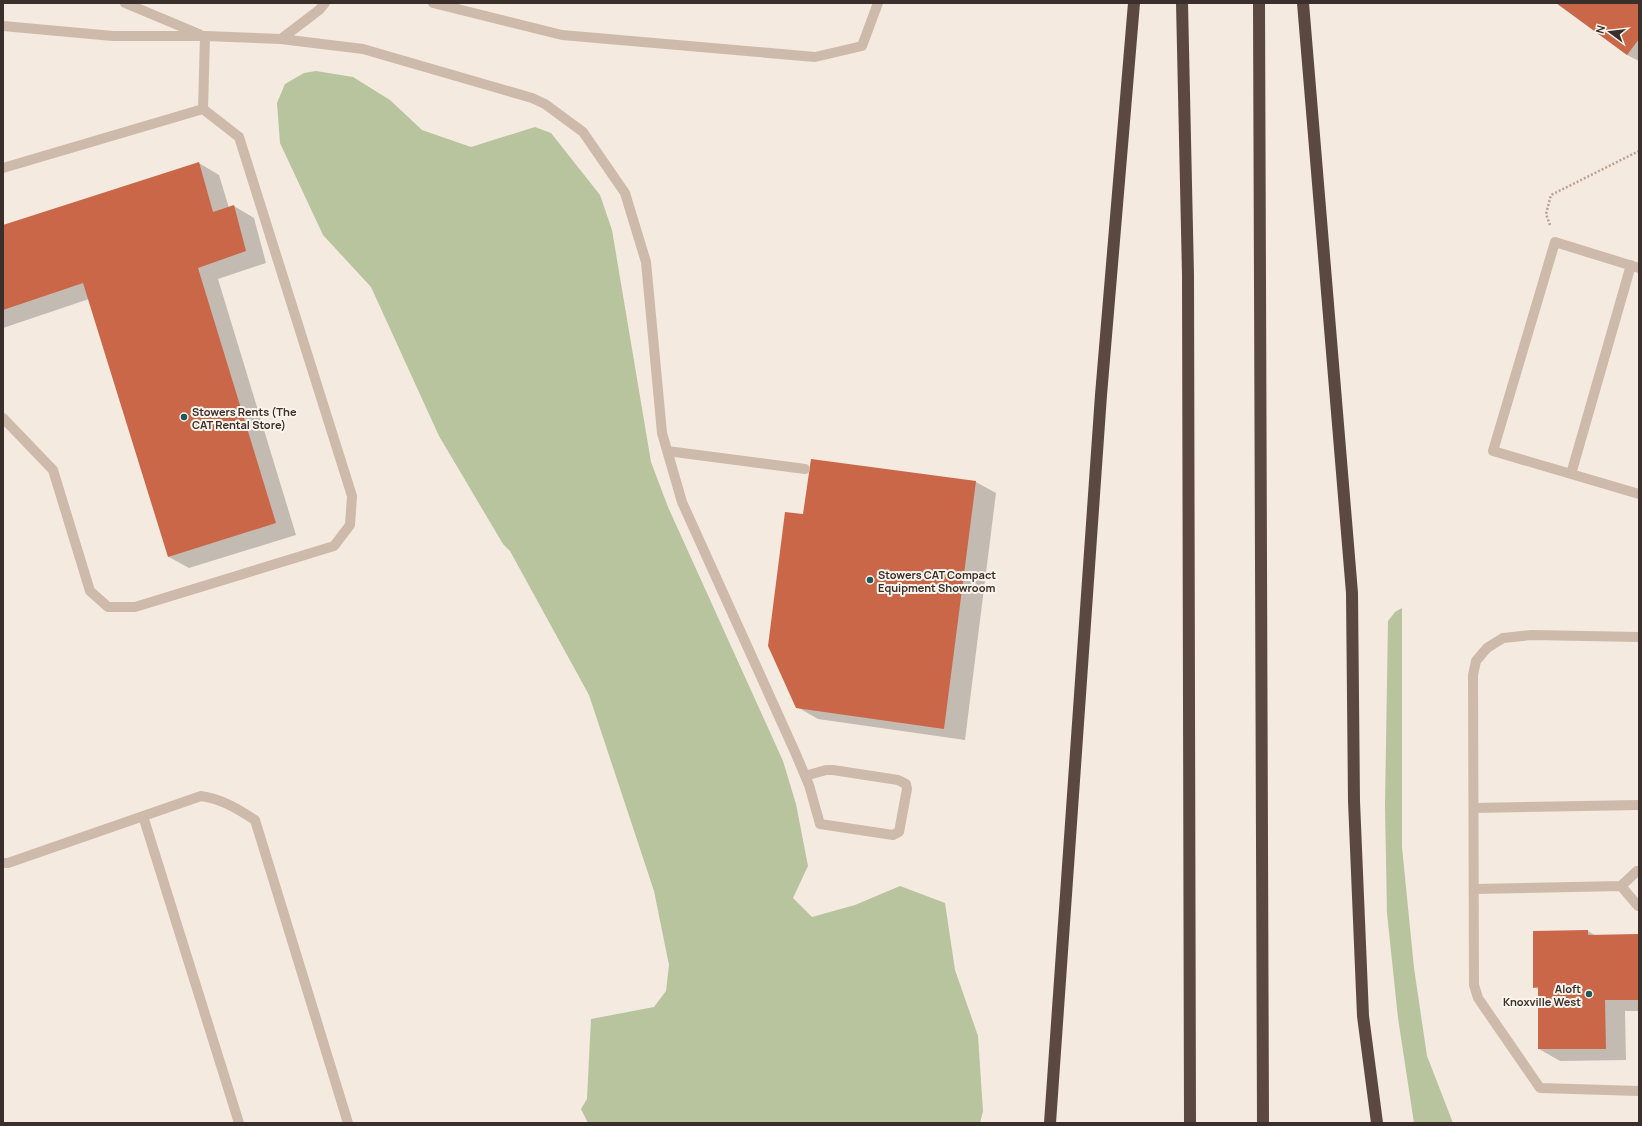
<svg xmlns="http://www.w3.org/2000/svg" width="1642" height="1126" font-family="Manrope,sans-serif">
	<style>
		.green { fill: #b7c49e }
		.shadow { fill: #0003 }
		.building { fill: #c96748 }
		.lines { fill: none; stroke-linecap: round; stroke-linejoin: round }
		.path { stroke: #b9a494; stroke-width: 2.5; stroke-dasharray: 2 2; stroke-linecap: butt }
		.lane { stroke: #cdbaaa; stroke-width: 10 }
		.highway { stroke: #5b4941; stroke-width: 12 }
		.poi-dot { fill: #1e5a5d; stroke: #fbf4ec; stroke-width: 1.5 }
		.labels { text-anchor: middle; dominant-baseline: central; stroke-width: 4; stroke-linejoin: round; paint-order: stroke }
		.poi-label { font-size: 11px; font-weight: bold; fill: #3a2f2a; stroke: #fbf4ec; text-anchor: start }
	</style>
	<rect width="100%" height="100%" fill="#f4eadf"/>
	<path class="green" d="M316 71 353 77 390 100 422 130 471 147 535 127 551 133 600 195 612 230 651 462 668 507 783 761 796 804 808 866 793 898 812 917 855 905 900 886 945 903 955 970 978 1036 983 1111 980 1123H588L581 1109 587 1099 591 1019 654 1007 666 991 669 965 654 891 589 695 510 551 503 544 439 436 371 287 323 235 280 143 277 103 285 84 304 73Z
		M1402 608V847L1414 968 1427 1056 1453 1123H1414L1398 1018 1387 913 1385 806 1388 621 1395 612Z"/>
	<path class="shadow" d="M1557 3H1639V61L1627 55Z
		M199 163 219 175 229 208 234 206 254 218 266 263 218 279 296 535 189 568 169 557 89 299 3 328V226Z
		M976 482 996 493 965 740 818 719 797 707 804 515Z
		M1588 931 1596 936 1639 935V1011H1625L1626 1060 1560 1061 1539 1049V990L1534 987Z"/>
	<path class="building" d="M1556 3H1639V39L1627 55Z
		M199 162 213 212 234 205 246 251 198 268 276 523 168 557 83 283 3 310V225Z
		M811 459 976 481 944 729 796 708 768 646 785 512 803 514Z
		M1588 930V935L1639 934V1000H1605L1606 1049H1538V987L1533 988V931Z"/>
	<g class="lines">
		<path class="path" d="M1550 225 1546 214 1551 195 1639 151"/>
		<path class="lane" d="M125 3 199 34
			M433 3 562 35 815 57 862 46 878 3
			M3 26 113 36H205L281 39 363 49 532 98 545 104 583 132 625 193 646 262 662 433 682 502 795 752 809 785 820 824 893 835 899 832 907 789 906 784 898 780 833 770H826L805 776
			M281 39 319 10 325 3
			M203 109 205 36
			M3 168 203 109
			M1639 268 1555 242 1493 451 1639 494
			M3 418 53 470 90 591 108 607H135L334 546 350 525 352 496 239 137 203 109
			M667 451 805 469
			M1571 474 1631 265
			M1639 637 1532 635 1503 638 1487 648 1476 661 1473 675 1474 985 1478 998 1540 1088 1639 1091
			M1474 808 1639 805
			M143 816 239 1123
			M3 863H8L201 796C222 799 238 809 255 820L348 1123
			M1621 886 1638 906
			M1474 889 1621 886 1637 871H1639"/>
		<path class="highway" d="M1182 3 1188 275 1190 1123
			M1259 3 1263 1123
			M1303 3 1352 593 1354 801 1363 1016 1377 1123
			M1050 1123 1101 395 1134 3"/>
	</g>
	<g class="poi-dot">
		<circle cx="184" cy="417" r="4"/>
		<circle cx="870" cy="580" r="4"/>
		<circle cx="1589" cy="994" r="4"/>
	</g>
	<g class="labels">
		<g class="poi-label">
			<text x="192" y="411">Stowers Rents (The<tspan x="192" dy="13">CAT Rental Store)</tspan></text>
			<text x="878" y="574">Stowers CAT Compact<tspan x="878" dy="13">Equipment Showroom</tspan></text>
			<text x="1581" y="988" text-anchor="end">Aloft<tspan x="1581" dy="13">Knoxville West</tspan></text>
		</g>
	</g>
	<rect width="1642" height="1126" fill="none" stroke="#3a2f2a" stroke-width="8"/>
	<g transform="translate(1610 32) rotate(285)" stroke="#fbf4ec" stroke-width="3" paint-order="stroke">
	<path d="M0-3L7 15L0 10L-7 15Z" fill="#3a2f2a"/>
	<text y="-6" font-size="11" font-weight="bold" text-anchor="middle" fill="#3a2f2a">N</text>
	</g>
</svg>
